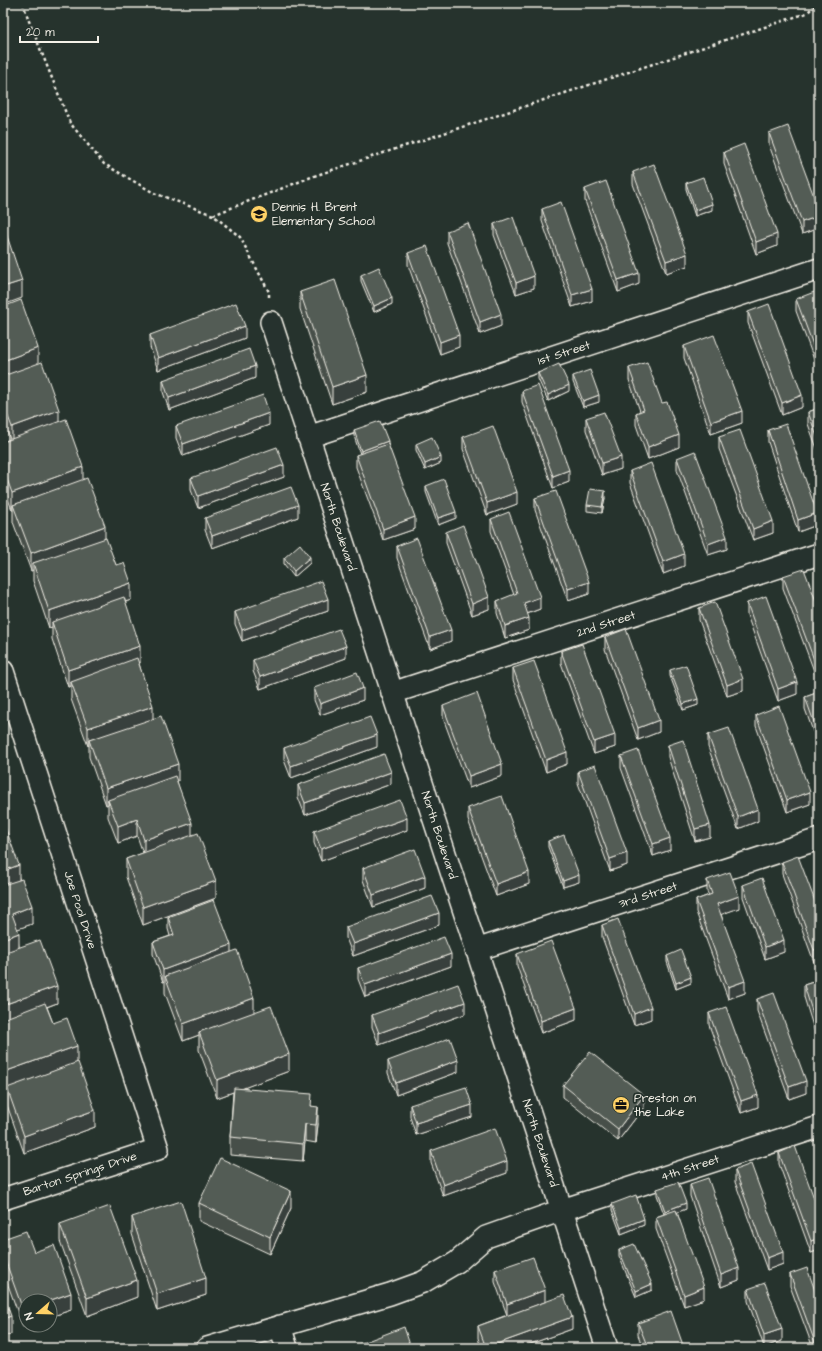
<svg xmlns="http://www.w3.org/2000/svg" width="822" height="1351" font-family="'Architects Daughter',sans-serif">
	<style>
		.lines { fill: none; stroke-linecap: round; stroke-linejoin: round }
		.street-casing { stroke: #f4f1e8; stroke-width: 24 }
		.path { stroke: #f4f1e8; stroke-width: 2.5; stroke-dasharray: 3 3; stroke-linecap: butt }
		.street { stroke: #26332d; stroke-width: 21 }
		.wall { fill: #474f49; stroke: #f4f1e8 }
		.shaded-wall { fill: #39403c; stroke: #f4f1e8 }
		.building { fill: #525c55; stroke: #f4f1e8 }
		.labels { text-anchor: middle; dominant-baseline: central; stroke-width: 3.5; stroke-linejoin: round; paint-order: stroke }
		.poi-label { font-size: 12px; fill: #f4f1e8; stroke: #26332d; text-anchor: start }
		.street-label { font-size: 12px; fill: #f4f1e8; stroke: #26332d }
	</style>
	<rect width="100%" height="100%" fill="#26332d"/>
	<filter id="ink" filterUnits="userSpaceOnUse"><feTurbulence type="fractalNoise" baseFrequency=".025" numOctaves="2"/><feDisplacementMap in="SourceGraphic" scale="8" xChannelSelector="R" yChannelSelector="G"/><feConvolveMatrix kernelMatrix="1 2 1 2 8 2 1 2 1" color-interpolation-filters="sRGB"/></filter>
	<g filter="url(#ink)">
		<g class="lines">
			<g class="street-casing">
				<path id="street" d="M271 322 607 1348
					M308 437 819 269
					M3 671 158 1149 3 1199
					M392 693 819 554
					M476 950 819 839
					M280 1326 287 1348
					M207 1348 390 1294 423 1282 457 1262 486 1237 562 1210 819 1127"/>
			</g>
			<path class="path" d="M23 3 29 21 70 123 104 164 154 193 213 215 240 237 269 292V298
				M213 215 314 176 807 13 817 3"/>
			<use href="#street" class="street"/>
		</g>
		<path class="wall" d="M819 125V140L818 137V126Z
			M769 133 819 210V228L802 234 769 145Z
			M724 152 777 246 756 254 724 164Z
			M633 172 687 266 666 273 633 184Z
			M686 183 712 210 695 216 686 189Z
			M585 189 639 284 618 292 585 201Z
			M542 209 592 301 572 307 542 221Z
			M494 224 534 288 516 294 494 235Z
			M447 231 501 326 480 334 447 243Z
			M408 253 459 347 440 354 408 265Z
			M361 275 392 304 374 312 361 281Z
			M300 292 367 392 332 404 300 309Z
			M819 298V373L796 311V299Z
			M3 307 38 364 59 421 83 479 105 538 116 565 131 600 125 602 140 663H139L153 719 178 781H177L192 835 216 898 143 925 126 877V859L143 853 137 836 118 843 108 817V804L106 805 89 757V745L88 746 71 699V686L68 687 52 639V627L49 628 33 581V570L31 571 13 522V510H12L3 485V442L10 439 4 423Z
			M748 312 802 407 782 415 748 323Z
			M150 335 245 338 158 370 150 347Z
			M684 346 742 423 711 434 684 358Z
			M629 368 662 403 679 447 648 459 636 425V413L640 411 629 380Z
			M538 373 569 391 548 401 538 379Z
			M573 376 599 402 583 407 573 382Z
			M255 378 169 410 163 392V380Z
			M522 391 569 482 553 488 522 402Z
			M819 408V454L808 424V412Z
			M586 418 621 469 602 475 586 430Z
			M269 425 183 456 176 438V426Z
			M354 430 388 444 415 529 383 540 356 467V455L360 454 354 436Z
			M768 430 817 525 798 532 768 442Z
			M463 437 517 504 487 515 463 449Z
			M719 437 773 533 753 540 719 449Z
			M416 444 441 463 425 470 416 450Z
			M677 458 727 549 708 555 677 470Z
			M630 471 684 566 663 574 630 483Z
			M284 477 198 508 191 490V478Z
			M426 486 456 518 438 525 426 492Z
			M535 498 589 594 568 601 535 510Z
			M605 498 602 513 587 511V505Z
			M298 517 212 548 205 530V518Z
			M491 519 540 609 527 614 529 630 505 638 497 613V601L514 595 491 531Z
			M446 532 489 609 472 615 446 543Z
			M397 546 451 641 430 649 397 558Z
			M284 558 310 563 294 577 284 564Z
			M783 576 819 609V679H817L783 588Z
			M747 603 797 694 778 701 747 615Z
			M699 608 743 691 727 696 699 620Z
			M328 611 242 641 235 624V612Z
			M605 637 659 732 638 740 605 649Z
			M561 651 615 747 594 754 561 663Z
			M346 658 260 689 253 671V660Z
			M513 668 567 764 546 772 513 680Z
			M670 670 698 705 683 710 670 676Z
			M314 688 363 700 320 715 314 700Z
			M819 692V748L805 709V697Z
			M443 706 502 776 469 788 443 718Z
			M756 715 810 804 787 812 756 726Z
			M708 735 758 821 738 829 708 747Z
			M668 745 710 837 695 841 668 757Z
			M377 747 291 778 284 760V748Z
			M621 756 670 850 653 856 621 768Z
			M578 771 627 865 610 871 578 783Z
			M391 784 305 815 298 797V785Z
			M468 808 529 884 496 896 468 820Z
			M3 821 32 924 17 929 19 947 57 1003 47 1007 53 1023 77 1063 95 1127 24 1153 7 1105V1089L4 1090 3 1086Z
			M407 830 321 861 314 843V831Z
			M548 841 579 882 563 887 548 847Z
			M782 862 819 912V960L814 962 782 874Z
			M363 868 425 888 373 907 363 880Z
			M707 880 739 908 721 914 745 993 728 999 696 912V900L709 895 707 892Z
			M743 885 784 952 765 959 743 897Z
			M168 917 231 952 254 1013 289 1071 243 1088 312 1106 318 1124 316 1143 305 1141 303 1161 230 1155V1137L233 1092 217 1098 199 1050V1035L183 1041 165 993V981L163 982 153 954V942L170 936 168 929Z
			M439 925 353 956 346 938V927Z
			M602 925 651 1019 634 1025 602 937Z
			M517 954 576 1020 541 1033 517 966Z
			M667 956 691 983 676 989 667 962Z
			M451 966 365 997 358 979V968Z
			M819 980 816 1036 804 997V985Z
			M757 999 806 1093 789 1099 757 1011Z
			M709 1013 758 1107 741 1113 709 1025Z
			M465 1014 379 1045 372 1027V1015Z
			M388 1061 458 1072 396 1095 388 1073Z
			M563 1085 644 1107 618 1141 563 1097Z
			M410 1105 472 1117 416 1135 410 1117Z
			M818 1146H819V1162L818 1158Z
			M431 1151 507 1173 443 1196 431 1163Z
			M779 1153 819 1212V1250L811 1253 779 1164Z
			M735 1170 783 1264 767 1270 735 1182Z
			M690 1184 739 1280 721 1287 690 1196Z
			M657 1189 686 1209 677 1212 704 1299 684 1306 656 1229V1217L664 1214 657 1195Z
			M199 1203 291 1208 270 1254 199 1221Z
			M612 1204 644 1225 621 1234 612 1210Z
			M132 1217 206 1295 157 1311 132 1234Z
			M60 1224 137 1297 87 1316 60 1241Z
			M3 1239 34 1252 71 1310 26 1325H29L23 1327 3 1271Z
			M619 1250 652 1290 636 1297 619 1256Z
			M495 1270 545 1302 572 1329 519 1348H481L478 1338V1326L507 1315 495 1282Z
			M790 1274 819 1348H813L790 1286Z
			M748 1289 782 1341 764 1347 748 1301Z
			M638 1323 684 1348H643L638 1335Z"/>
		<path class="shaded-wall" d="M712 204V210L695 216V210Z
			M819 216V228L802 234V222Z
			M777 234V246L756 254V242Z
			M687 254V266L666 273V261Z
			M639 273V284L618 292V280Z
			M534 276V288L516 294V283Z
			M22 281V298L3 305V287Z
			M592 289V301L572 307V295Z
			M392 298V304L374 312V306Z
			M501 314V326L480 334V322Z
			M245 326V338L158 370V358Z
			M459 335V347L440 354V342Z
			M38 348V365L3 378V361Z
			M255 366V378L169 410V398Z
			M367 375V392L332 404V387Z
			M569 385V391L548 401V395Z
			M599 395V402L583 407V401Z
			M802 395V407L782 415V403Z
			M3 406H4V423H3Z
			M59 410V428L12 444V427Z
			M742 411V423L711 434V422Z
			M269 413V425L183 456V444Z
			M679 435V447L648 459V447Z
			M388 441V447L361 457V451Z
			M441 457V463L425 470V464Z
			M621 457V469L602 475V463Z
			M284 465V477L198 508V496Z
			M83 467V484L13 505V510H12V493Z
			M569 470V482L553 488V476Z
			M605 491V498L602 513V507Z
			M517 492V504L487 515V503Z
			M298 505V517L212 548V536Z
			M456 512V518L438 525V518Z
			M817 513V525L798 532V520Z
			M415 517V529L383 540V529Z
			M773 521V533L753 540V529Z
			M105 526V544L33 563V570L31 571V553Z
			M727 537V549L708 555V544Z
			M684 554V566L663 574V562Z
			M310 557V563L294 577V571Z
			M589 582V594L568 601V589Z
			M131 583V600L54 627 52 622V627L49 628V611Z
			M489 597V609L472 615V604Z
			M540 597V609L524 615V603Z
			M328 599V611L242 641V630Z
			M529 618V630L505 638V626Z
			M451 630V641L430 649V637Z
			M140 646V663L73 686 71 682V686L68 687V670Z
			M346 646V658L260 689V677Z
			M819 667V679H817V668Z
			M743 679V691L727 696V685Z
			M797 682V694L778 701V689Z
			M363 688V700L320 715V704Z
			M698 699V705L683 710V704Z
			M153 706V723L89 740V745L88 746V728Z
			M659 720V732L638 740V728Z
			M377 735V747L291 778V766Z
			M615 735V747L594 754V742Z
			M567 752V764L546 772V760Z
			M178 764V781L109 804 108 800V804L106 805V788Z
			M502 764V776L469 788V776Z
			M391 772V784L305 815V803Z
			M810 792V804L787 812V800Z
			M758 809V821L738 829V817Z
			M407 818V830L321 861V849Z
			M137 819V836L118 843V826Z
			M192 823V840L144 857V840Z
			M710 825V837L695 841V829Z
			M670 838V850L653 856V844Z
			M627 853V865L610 871V859Z
			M19 865V882L3 888V871Z
			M529 872V884L496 896V884Z
			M579 875V882L563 887V881Z
			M425 876V888L373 907V895Z
			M216 881V898L143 925V907Z
			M739 896V908L717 916V904Z
			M32 906V924L12 931V914Z
			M439 913V925L353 956V944Z
			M19 933V950L3 956V939Z
			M784 940V952L765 959V947Z
			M231 945V957L165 976V981L163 982V970Z
			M819 948V960L814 962V950Z
			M451 954V966L365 997V985Z
			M691 977V983L676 989V983Z
			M745 981V993L728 999V987Z
			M57 986V1003L3 1023V1005Z
			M254 998V1015L199 1032V1035L183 1041V1024Z
			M465 1002V1014L379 1045V1033Z
			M651 1007V1019L634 1025V1014Z
			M576 1008V1020L541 1033V1021Z
			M819 1023V1035L816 1036V1024Z
			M77 1046V1063L4 1090V1072Z
			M289 1054V1071L217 1098V1080Z
			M458 1060V1072L396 1095V1083Z
			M806 1081V1093L789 1099V1087Z
			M644 1095V1107L618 1141V1129Z
			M758 1095V1107L741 1113V1101Z
			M472 1105V1117L416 1135V1123Z
			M318 1107V1124L316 1143V1125Z
			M95 1110V1127L24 1153V1136Z
			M305 1124V1141L303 1161V1144Z
			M507 1161V1173L443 1196V1185Z
			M291 1191V1208L270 1254V1237Z
			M686 1203V1209L665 1217V1211Z
			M644 1219V1225L621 1234V1228Z
			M819 1238V1250L811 1253V1241Z
			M783 1252V1264L767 1270V1258Z
			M739 1268V1280L721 1287V1275Z
			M206 1278V1295L157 1311V1294Z
			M137 1280V1297L87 1316V1298Z
			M652 1284V1290L636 1297V1291Z
			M704 1287V1299L684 1306V1295Z
			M545 1290V1302L507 1316V1304Z
			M71 1293V1310L50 1317V1301H48Z
			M26 1309V1325H29L23 1327V1310Z
			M11 1316V1334L3 1336V1319Z
			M572 1317V1329L519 1348H486Z
			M782 1329V1341L764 1347V1335Z"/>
		<path class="building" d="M788 126 819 210V216L802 222 769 133Z
			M744 144 777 234 756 242 724 152Z
			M654 164 687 254 666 261 633 172Z
			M703 177 712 204 695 210 686 183Z
			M606 181 639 273 618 280 585 189Z
			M561 202 592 289 572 295 542 209Z
			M513 217 534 276 516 283 494 224Z
			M468 223 501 314 480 322 447 231Z
			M6 233 22 281 3 287V234Z
			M427 246 459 335 440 342 408 253Z
			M379 267 392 298 374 306 361 275Z
			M335 280 367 375 332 387 300 292Z
			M817 291 819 298V361L796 299Z
			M21 300 38 348 3 361V307Z
			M236 303 245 326 158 358 150 335Z
			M769 304 802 395 782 403 748 312Z
			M714 335 742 411 711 422 684 346Z
			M249 349 255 366 169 398 163 380Z
			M42 362 59 410 12 427 4 406H3V376Z
			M647 362 662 403 667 402 679 435 648 447 636 413 644 410 629 368Z
			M559 364 569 385 548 395 538 373Z
			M590 370 599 395 583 401 573 376Z
			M538 385 569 470 553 476 522 391Z
			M263 395 269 413 183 444 176 426Z
			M819 408V442L808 412Z
			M604 412 621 457 602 463 586 418Z
			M66 419 83 467 12 493 3 468V442Z
			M380 421 388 441 361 451 354 430Z
			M786 424 817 513 798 520 768 430Z
			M493 426 517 492 487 503 463 437Z
			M740 430 773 521 753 529 719 437Z
			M432 437 441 457 425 464 416 444Z
			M388 444 415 517 383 529 356 455Z
			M277 447 284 465 198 496 191 478Z
			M695 451 727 537 708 544 677 458Z
			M651 463 684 554 663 562 630 471Z
			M87 478 105 526 31 553 13 505Z
			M444 479 456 512 438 518 426 486Z
			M291 487 298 505 212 536 205 518Z
			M590 489 605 491 602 507 587 505Z
			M556 491 589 582 568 589 535 498Z
			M509 512 540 597 524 603 529 618 505 626 497 601 517 593 491 519Z
			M463 525 489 597 472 604 446 532Z
			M106 538 116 565 124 563 131 583 49 611 33 563Z
			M417 538 451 630 430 637 397 546Z
			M300 544 310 557 294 571 284 558Z
			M804 569 819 609V667L817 668 783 576Z
			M321 581 328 599 242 630 235 612Z
			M766 596 797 682 778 689 747 603Z
			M124 597 140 646 68 670 52 622Z
			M715 602 743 679 727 685 699 608Z
			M339 629 346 646 260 677 253 660Z
			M626 629 659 720 638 728 605 637Z
			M582 644 615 735 594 742 561 651Z
			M137 658 153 706 88 728 71 682Z
			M534 661 567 752 546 760 513 668Z
			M686 665 698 699 683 704 670 670Z
			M357 672 363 688 320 704 314 688Z
			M819 692V736L805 697Z
			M477 693 502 764 469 776 443 706Z
			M779 706 810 792 787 800 756 715Z
			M161 716 178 764 106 788 89 740Z
			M370 717 377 735 291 766 284 748Z
			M729 728 758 809 738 817 708 735Z
			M683 740 710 825 695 829 668 745Z
			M638 750 670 838 653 844 621 756Z
			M384 754 391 772 305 803 298 785Z
			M595 765 627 853 610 859 578 771Z
			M175 776 192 823 144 840 137 819 118 826 108 800Z
			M502 796 529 872 496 884 468 808Z
			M400 800 407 818 321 849 314 831Z
			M3 821 19 865 3 871Z
			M198 833 216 881 143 907 126 859Z
			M564 835 579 875 563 881 548 841Z
			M415 849 425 876 373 895 363 868Z
			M798 856 819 912V948L814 950 782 862Z
			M730 872 739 896 717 904 745 981 728 987 696 900 712 894 707 880Z
			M762 878 784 940 765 947 743 885Z
			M22 879 32 906 12 914 19 933 3 939V885Z
			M432 896 439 913 353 944 346 927Z
			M214 900 231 945 163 970 153 942 174 935 168 917Z
			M618 919 651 1007 634 1014 602 925Z
			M444 937 451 954 365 985 358 968Z
			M40 940 57 986 3 1005V953Z
			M551 941 576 1008 541 1021 517 954Z
			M237 950 254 998 183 1024 165 976Z
			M681 950 691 977 676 983 667 956Z
			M819 980V1023L816 1024 804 985Z
			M458 984 465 1002 379 1033 372 1015Z
			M774 993 806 1081 789 1087 757 999Z
			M45 1003 53 1023 67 1018 77 1046 4 1072 3 1069V1019Z
			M271 1006 289 1054 217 1080 199 1032Z
			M726 1007 758 1095 741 1101 709 1013Z
			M450 1038 458 1060 396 1083 388 1061Z
			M590 1052 644 1095 618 1129 563 1085Z
			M78 1062 95 1110 24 1136 7 1088Z
			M466 1087 472 1105 416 1123 410 1105Z
			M234 1088 312 1094 311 1106 318 1107 316 1125 305 1124 303 1144 230 1137Z
			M495 1128 507 1161 443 1185 431 1151Z
			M795 1146 819 1212V1238L811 1241 779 1153Z
			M220 1158 291 1191 270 1237 199 1203Z
			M751 1164 783 1252 767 1258 735 1170Z
			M708 1178 739 1268 721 1275 690 1184Z
			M678 1182 686 1203 665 1211 657 1189Z
			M636 1195 644 1219 621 1228 612 1204Z
			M181 1201 206 1278 157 1294 132 1217Z
			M110 1206 137 1280 87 1298 60 1224Z
			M676 1210 704 1287 684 1295 656 1217Z
			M26 1231 34 1252 54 1245 71 1293 48 1301H26V1309L23 1310 3 1254V1239Z
			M634 1244 652 1284 636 1291 619 1250Z
			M533 1257 545 1290 507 1304 495 1270Z
			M807 1268 819 1302V1348H817L790 1274Z
			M765 1283 782 1329 764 1335 748 1289Z
			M3 1294 11 1316 3 1319Z
			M564 1295 572 1317 486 1348 478 1326Z
			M671 1311 684 1348H648L638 1323Z
			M404 1327 411 1348H355L354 1346Z
			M580 1345 581 1348H571Z"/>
	</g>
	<defs>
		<g id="school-disc" transform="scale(0.9)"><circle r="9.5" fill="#ffd166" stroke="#26332d"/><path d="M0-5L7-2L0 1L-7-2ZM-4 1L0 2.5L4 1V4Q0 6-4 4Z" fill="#111"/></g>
		<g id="office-disc" transform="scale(0.9)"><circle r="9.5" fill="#ffd166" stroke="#26332d"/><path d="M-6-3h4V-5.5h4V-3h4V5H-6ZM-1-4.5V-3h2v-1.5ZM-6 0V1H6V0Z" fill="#111"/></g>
	</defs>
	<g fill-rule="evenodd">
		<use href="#school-disc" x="259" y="214"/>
		<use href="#office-disc" x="621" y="1105"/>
	</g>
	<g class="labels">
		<g class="poi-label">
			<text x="272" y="207">Dennis H. Brent<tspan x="272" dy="14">Elementary School</tspan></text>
			<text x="634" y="1098">Preston on<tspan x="634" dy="14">the Lake</tspan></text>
		</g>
		<g class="street-label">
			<text transform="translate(564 353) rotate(-18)">1st Street</text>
			<text transform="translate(338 527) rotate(72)">North Boulevard</text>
			<text transform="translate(606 624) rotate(-18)">2nd Street</text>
			<text transform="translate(439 835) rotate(72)">North Boulevard</text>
			<text transform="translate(648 895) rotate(-18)">3rd Street</text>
			<text transform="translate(80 910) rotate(72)">Joe Pool Drive</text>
			<text transform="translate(540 1143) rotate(72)">North Boulevard</text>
			<text transform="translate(690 1168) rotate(-18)">4th Street</text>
			<text transform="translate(80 1174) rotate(-18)">Barton Springs Drive</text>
		</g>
	</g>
	<rect width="822" height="1351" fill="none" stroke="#26332d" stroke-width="16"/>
	<rect x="8" y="8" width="806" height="1335" fill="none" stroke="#f4f1e8" stroke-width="1.5" filter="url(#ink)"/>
	<g transform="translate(38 1313) rotate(250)"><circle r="19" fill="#26332d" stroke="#787f78"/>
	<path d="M0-3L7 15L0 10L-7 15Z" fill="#ffd166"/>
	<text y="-6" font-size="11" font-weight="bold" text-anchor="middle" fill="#f4f1e8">N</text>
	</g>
	<path d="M20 36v6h78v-6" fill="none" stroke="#f4f1e8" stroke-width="2"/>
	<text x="26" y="36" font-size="12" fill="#f4f1e8" stroke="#26332d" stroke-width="3" paint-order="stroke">20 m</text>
</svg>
